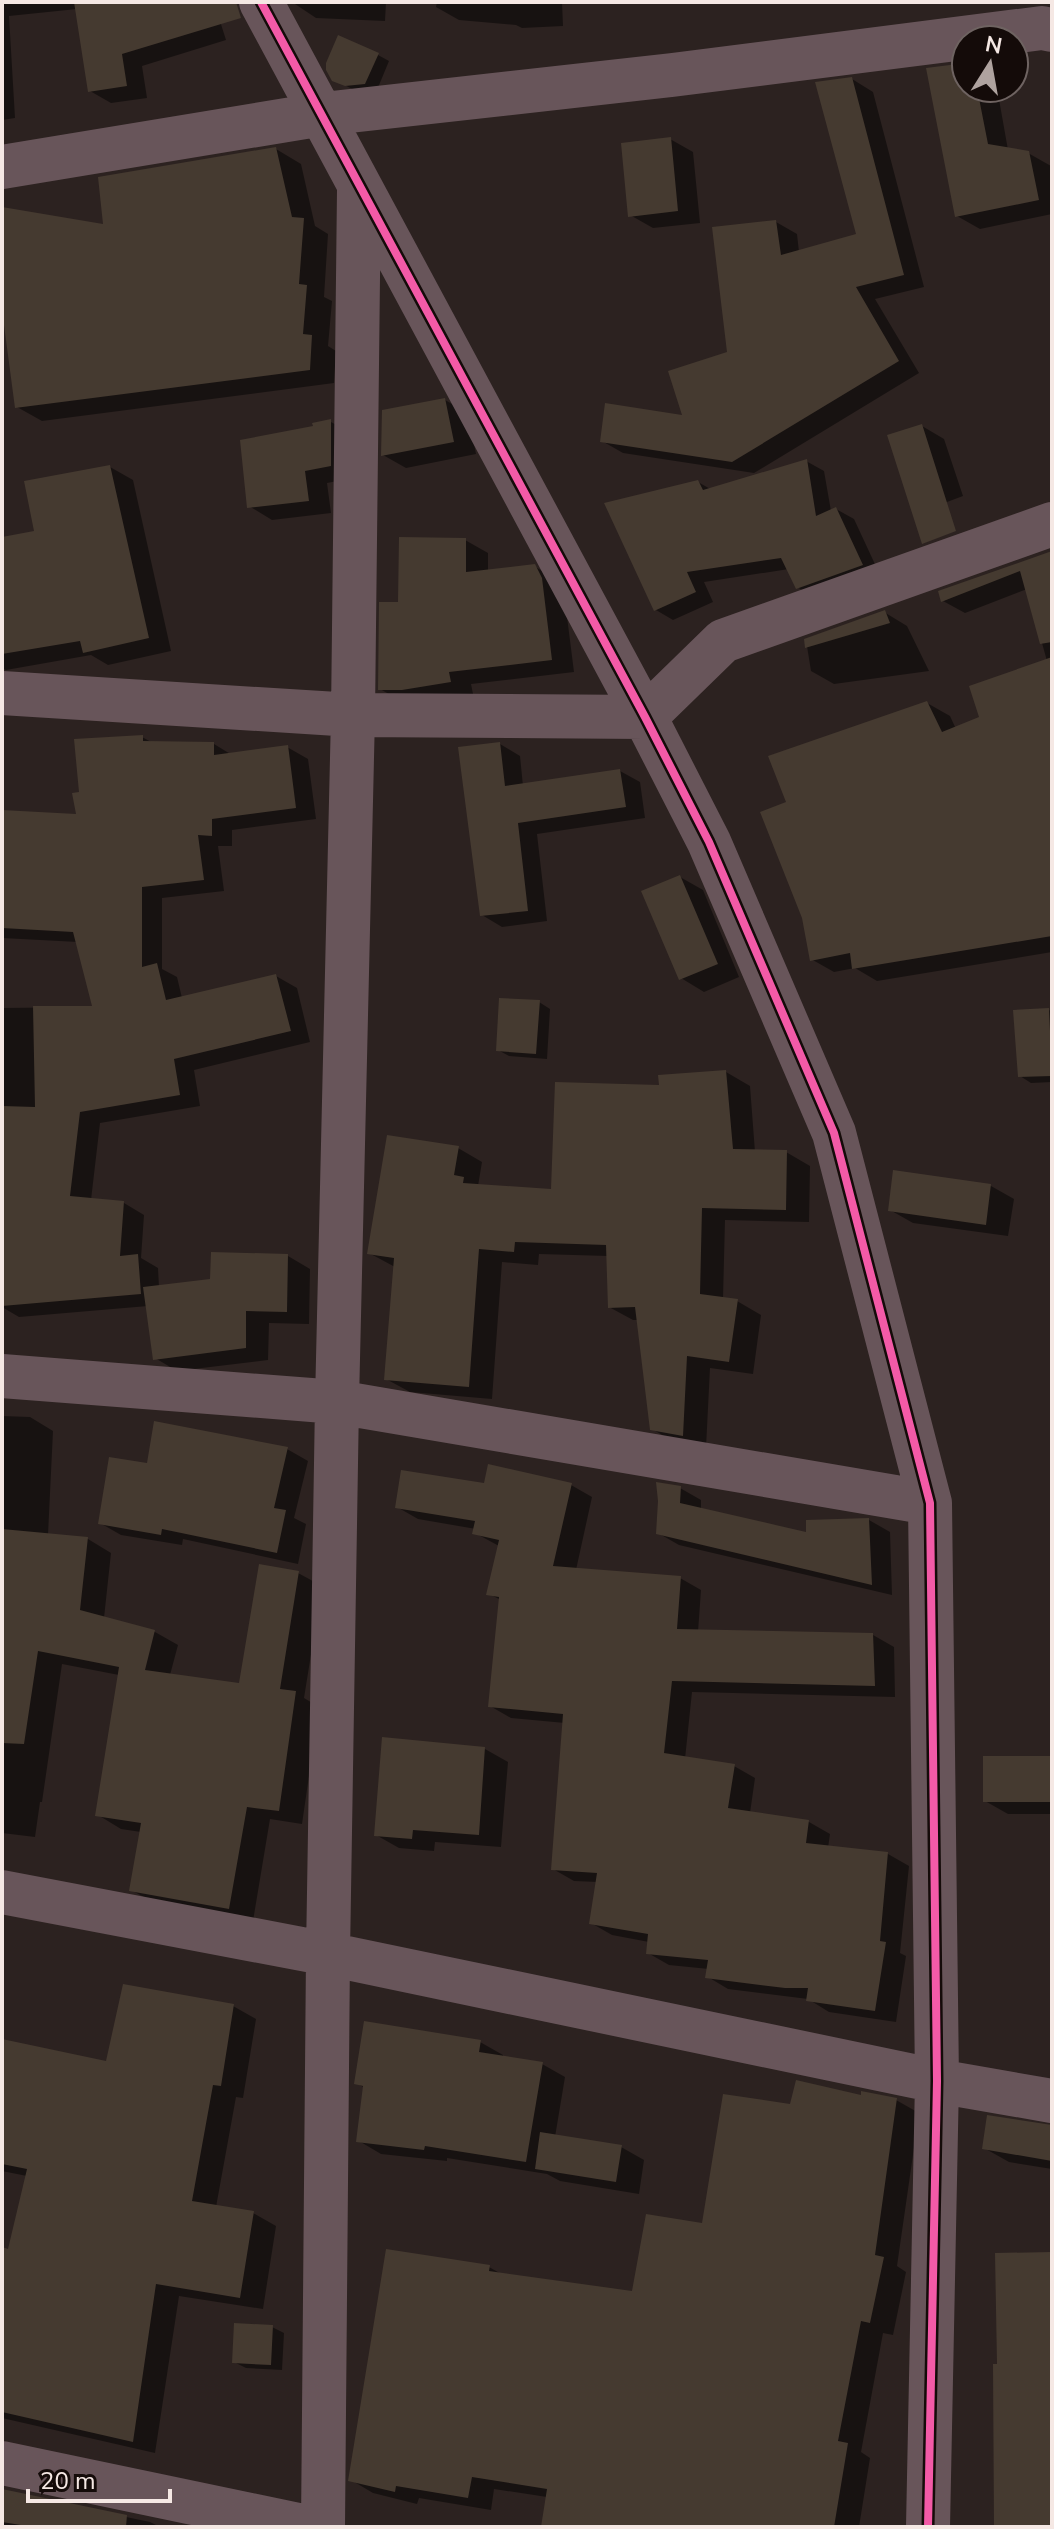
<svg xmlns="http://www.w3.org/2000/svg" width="1054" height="2529" font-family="'Nunito Sans',sans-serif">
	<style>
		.shadow { fill: #0007 }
		.building { fill: #453a30 }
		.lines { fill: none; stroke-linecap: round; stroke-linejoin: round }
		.minor { stroke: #68555a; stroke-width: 44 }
		.cycleway-casing { stroke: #140b09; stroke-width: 13 }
		.cycleway { stroke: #f35aa7; stroke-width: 8 }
	</style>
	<rect width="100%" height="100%" fill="#2c2220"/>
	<path class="shadow" d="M2 2H214L226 40 142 66 147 98 111 103 90 91 77 9 9 16 15 118 2 120Z
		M292 2H386L385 21 316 18Z
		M437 2H562L563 26 522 28 516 25 459 20 436 7Z
		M378 55 389 61 377 90 358 92 333 79Z
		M966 65V88H997L1008 150 1028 153 1051 166 1052 214 980 229 957 216Z
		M852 79 873 92 924 287 875 299 919 373 754 473 623 453 602 441 685 417 730 353 776 222 797 234 799 252 858 236Z
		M670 139 693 152 700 223 653 228 630 215Z
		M276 149 301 164 315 226 328 234 324 297 332 301 328 346 336 351 334 383 42 421 17 407 2 304 105 226Z
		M445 400 468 413 476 454 406 468 383 455Z
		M331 422 354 435 353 478 327 483 331 513 272 520 249 506 315 428V425Z
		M922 426 944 439 963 496 931 508Z
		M806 461 824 471 831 511 836 509 854 519 880 575 815 598 797 587 789 569 704 582 713 602 673 620 656 610 698 482 712 490Z
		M110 467 133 480 171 651 108 665 91 655 6 670 2 668V539L37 533Z
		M465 540 488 553V572L534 566 557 580 564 593 574 672 471 684 473 694 403 702 380 689 400 604Z
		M1052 553V952L877 981 855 968 834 972 811 959 788 804 927 703 950 716 956 729 981 718 1047 661 1027 589 965 613 943 601Z
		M884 612 907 626 929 671 834 684 811 671 806 640Z
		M142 737 153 743 214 744 232 755 287 747 308 759 316 819 232 830V846H218L224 891 162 898V969L177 977 182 998 276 976 297 988 310 1042 194 1070 200 1106 100 1123 91 1200 124 1203 144 1215 141 1258 158 1268 159 1287 212 1281 288 1256 310 1269 309 1324 269 1323 268 1360 177 1371 155 1358 148 1306 19 1317 2 1307V1008L94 1007 78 942 2 938V838L80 823 81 794Z
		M500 744 520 756 523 786 620 771 640 782 645 818 537 834 547 921 502 927 482 915Z
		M680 877 703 890 739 977 704 992 681 978Z
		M539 1002 550 1009 547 1059 509 1056 498 1050Z
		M1049 1010 1052 1012V1082L1031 1083 1020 1076Z
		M726 1072 750 1086 755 1152H786L810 1166 809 1222 725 1220 723 1299 737 1301 761 1315 753 1374 710 1368 706 1448 676 1443 652 1429 639 1320H633L609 1307 608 1256 539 1254 538 1265 502 1262 492 1399 410 1392 386 1379 395 1267 369 1253 458 1148 482 1162 478 1186 552 1191 661 1087Z
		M991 1186 1014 1199 1008 1236 913 1223 890 1210Z
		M2 1416 30 1417 53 1431 48 1535 88 1539 111 1553 104 1618 155 1632 178 1645 170 1675 241 1685 298 1573 322 1586 304 1698 319 1707 302 1824 270 1819 253 1921 155 1903 131 1890 141 1832 121 1829 98 1815 119 1675 62 1664 42 1802H40L35 1837 2 1833Z
		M287 1449 308 1461 294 1518 306 1524 298 1564 183 1539 182 1545 121 1535 100 1523 148 1466Z
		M485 1485H571L592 1497 576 1570 680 1578 701 1590 698 1632 873 1635 894 1647 895 1697 692 1692 685 1759 734 1766 755 1778 750 1813 809 1822 830 1834 828 1848 888 1854 909 1866 900 1953 906 1956 896 2022 829 2012 808 1999 728 1989 708 1977 709 1969 669 1965 648 1953 649 1942 612 1935 591 1923 598 1882 574 1881 553 1869 565 1723 511 1718 490 1706 501 1600 489 1594 499 1546 475 1533 476 1529 418 1519 397 1507Z
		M680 1488 701 1500V1510L808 1535 869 1520 890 1532 892 1595 679 1545 658 1533Z
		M485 1749 508 1762 501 1847 435 1842 434 1851 399 1848 376 1835Z
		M1052 1758V1814H1008L985 1801Z
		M233 2006 256 2019 243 2098 236 2097 216 2207 253 2213 276 2226 263 2309 179 2296 155 2453 2 2418V2249L9 2251 27 2176 2 2171V2041L108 2063Z
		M480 2042 503 2055V2058L542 2064 565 2077 555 2137 621 2147 644 2160 639 2194 560 2181 547 2174 447 2158V2161L381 2154 359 2141 365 2088 356 2083Z
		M862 2098 896 2100 919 2113 897 2266 906 2272 893 2335 883 2333 861 2452 870 2458 859 2527H543L547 2497 494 2489 491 2510 419 2498 417 2504 373 2493 351 2480 489 2267 503 2275 634 2293 704 2226 792 2106Z
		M1052 2127V2169L1009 2162 984 2148Z
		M272 2327 284 2333 282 2370 246 2368 234 2362Z
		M2 2491 150 2522 160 2527H2Z"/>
	<path class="building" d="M74 2H236L241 18 122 54 127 86 88 92Z
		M338 35 379 53 365 84 345 86 332 81 326 70V63Z
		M966 63V88H977L988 144 1029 151 1039 200 955 217 926 68Z
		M852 77 904 275 856 287 899 361 732 462 600 442 605 403 682 415 668 371 727 352 712 227 776 220 781 255 856 234 815 82Z
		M671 137 678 211 628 217 621 143Z
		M276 147 292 217 304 218 299 284 307 285 303 334 312 335 310 370 15 408 2 310V207L103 224 98 177Z
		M445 398 454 442 381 456 382 410Z
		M331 419V466L305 471 309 501 247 508 240 440 313 426 312 423Z
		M922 424 956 531 922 544 887 435Z
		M807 459 816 516 836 507 863 565 796 589 781 558 687 572 696 592 654 611 604 503 698 480 703 490Z
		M110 465 149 638 83 653 80 641 2 654V537L34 531 24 481Z
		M399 537 466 538V572L535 564 542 578 552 660 449 672 451 682 402 690H378L379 602H398Z
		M1052 551V642L1040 644 1020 571 941 602 938 591Z
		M885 610 890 623 805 648 804 639Z
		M1052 657V936L852 969 850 953 810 961 802 918 760 812 786 802 768 756 927 701 942 732 979 717 969 686Z
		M143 735V741L214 742V755L288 745 296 808 212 819V836L198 835 204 880 142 887V967L157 963 166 1000 276 974 291 1031 174 1059 180 1095 80 1112 70 1196 124 1201 120 1256 138 1254 141 1294 2 1306V1106L35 1107 33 1006H92L73 932 2 928V810L76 814 72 793 79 792 74 739Z
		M500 742 505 786 620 769 626 807 518 823 528 911 480 916 458 747Z
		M680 875 718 964 679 980 641 891Z
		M499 998 540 1000 536 1054 496 1051Z
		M1049 1008 1052 1076 1018 1077 1013 1010Z
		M726 1070 733 1149 787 1150 786 1210 702 1208 700 1294 738 1299 729 1362 687 1356 683 1436 650 1430 635 1307 608 1308 606 1245 515 1242 514 1252 479 1249 469 1387 384 1380 394 1258 367 1254 387 1135 459 1146 454 1175 464 1177 463 1183 551 1189 555 1082 659 1085 658 1075Z
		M893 1170 991 1184 986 1225 888 1211Z
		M211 1252 288 1254 287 1312 246 1311V1348L153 1360 143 1287 210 1279Z
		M154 1421 288 1447 274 1508 286 1510 277 1553 162 1529 161 1535 98 1524 109 1457 147 1463Z
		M488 1464 572 1483 553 1566 681 1576 677 1629 873 1633 875 1686 672 1681 664 1753 735 1764 728 1808 809 1820 806 1843 888 1852 880 1941 886 1942 875 2011 806 2001 808 1988H785L705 1978 708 1960 646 1954 648 1934 589 1924 597 1873 551 1870 563 1714 488 1707 499 1597 486 1595 499 1540 472 1534 475 1521 395 1508 401 1470 484 1483Z
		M656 1482 681 1486 680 1503 806 1532V1520L869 1518 872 1585 656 1534 658 1501Z
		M2 1529 88 1537 80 1610 155 1630 145 1670 239 1683 259 1564 299 1571 280 1689 296 1691 279 1811 247 1807 229 1909 129 1891 141 1823 95 1816 119 1667 38 1651 24 1744 2 1743Z
		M382 1737 485 1747 479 1835 413 1830 412 1839 374 1836Z
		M983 1756H1052V1802H983Z
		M123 1984 234 2004 221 2086 213 2085 192 2201 254 2211 240 2298 156 2284 133 2442 2 2412V2247L8 2249 27 2169 2 2164V2039L106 2061Z
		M364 2021 481 2040 479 2052 543 2062 526 2162 425 2146 424 2150 356 2142 363 2086 354 2084Z
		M796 2080 861 2095V2091L897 2098 875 2255 884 2257 870 2323 861 2321 838 2441 848 2443 834 2527H541L547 2489 472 2477 468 2498 396 2486 395 2492 348 2481 386 2249 490 2265 489 2271 632 2291 646 2214 702 2223 723 2094 790 2104Z
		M987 2115 1052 2125V2161L982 2149Z
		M540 2132 622 2145 616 2182 535 2169Z
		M1052 2252V2527H994L993 2364H997L995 2253Z
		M234 2323 273 2325 271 2365 232 2363Z
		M2 2489 127 2515 126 2527H33L2 2522Z"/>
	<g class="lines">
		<path class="minor" d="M261 2 645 717 709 842 834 1133 930 1503 937 2081 928 2527
			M2 167 323 114 672 75 1042 28 1052 30
			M2 693 353 715 645 717 723 641 1052 524
			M2 1376 337 1402 930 1503
			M2 1892 328 1954 937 2081 1052 2101
			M2 2463 308 2527
			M323 2527 328 1954 337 1402 353 715 359 190"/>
		<g class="cycleway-casing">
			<path id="cycleway" d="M261 2 645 717 709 842 834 1133 930 1503 937 2081 928 2527"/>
		</g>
		<use href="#cycleway" class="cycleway"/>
	</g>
	<rect width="1054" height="2529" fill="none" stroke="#f5e8e4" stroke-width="8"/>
	<g transform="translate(990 64) rotate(11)"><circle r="38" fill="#140b09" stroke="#6e6361" stroke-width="2"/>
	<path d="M0-6L14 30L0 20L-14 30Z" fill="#afa39f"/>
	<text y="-12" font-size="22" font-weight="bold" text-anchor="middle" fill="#f5e8e4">N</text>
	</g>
	<path d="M28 2489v12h142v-12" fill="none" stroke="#f5e8e4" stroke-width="4"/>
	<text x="40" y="2489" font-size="24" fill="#f5e8e4" stroke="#140b09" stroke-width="6" paint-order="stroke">20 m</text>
</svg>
